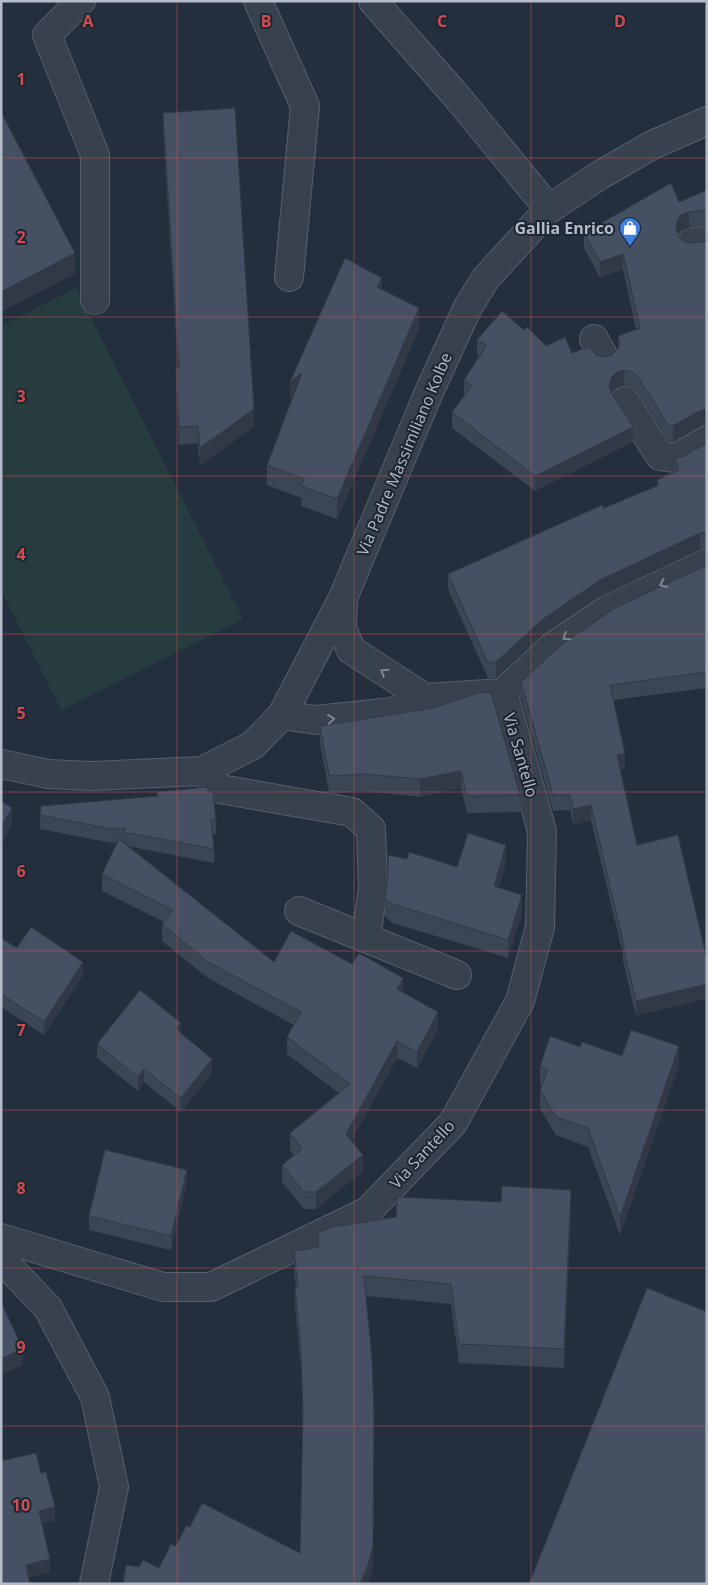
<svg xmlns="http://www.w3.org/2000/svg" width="708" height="1585" font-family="'Open Sans',sans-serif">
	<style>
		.green { fill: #263c3f }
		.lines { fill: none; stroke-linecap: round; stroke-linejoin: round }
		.minor-casing { stroke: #565f6c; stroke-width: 30 }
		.minor { stroke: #38414e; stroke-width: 28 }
		.wall { fill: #3b4654 }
		.shaded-wall { fill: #303945 }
		.building { fill: #455162; stroke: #303945 }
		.oneway { stroke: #7c8592 }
		.grid { fill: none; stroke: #ce4d50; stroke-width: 1; stroke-opacity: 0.55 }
		.labels { text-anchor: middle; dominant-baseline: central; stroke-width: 4; stroke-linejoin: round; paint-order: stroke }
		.poi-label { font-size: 16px; font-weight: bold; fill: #b4bcc9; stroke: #1d2633; text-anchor: end }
		.street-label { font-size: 16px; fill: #b4bcc9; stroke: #1d2633 }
		.grid-label { font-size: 16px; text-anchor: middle; font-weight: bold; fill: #ce4d50; stroke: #1d2633; stroke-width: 4; stroke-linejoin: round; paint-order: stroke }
	</style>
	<rect width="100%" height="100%" fill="#242f3e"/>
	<path class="green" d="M76 288 243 619 61 710 1 590V326Z"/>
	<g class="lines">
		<g class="minor-casing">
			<path id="minor" d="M81 1 47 35 95 155V300
				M258 1 305 106 289 277
				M373 1 458 98 549 209 597 177 652 145 707 121
				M691 243 707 241
				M594 339 604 357
				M625 401 660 456 676 458 707 440
				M343 599 342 628 351 650 425 698
				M282 715 316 720 392 712 425 698 503 693 552 647 607 610 707 563
				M1 764 48 774 92 776 202 771 253 745 282 715 343 598 429 392 468 307 486 278 549 209
				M202 771 220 789 352 812 371 829 373 889 366 938
				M299 911 457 975
				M1 1238 163 1287H211L368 1211 453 1123 520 1001 540 927 542 831 503 693
				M1 1242 7 1265 48 1308 95 1397 114 1487 94 1584"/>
		</g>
		<use href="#minor" class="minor"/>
	</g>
	<path class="wall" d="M163 113 254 427 200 465 198 443 179 445 176 386V368H178L163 130Z
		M707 190V226L689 228 681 231 678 235 679 237 684 242 692 243 707 241V425L699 426 673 442 669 441 638 393 632 387 624 385 617 388 612 393 633 442 535 491 452 428V412L464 396V380L479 356 477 355V340L524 330 546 346 572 353 596 355 604 357 612 355 618 349V336L636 329 623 269 600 278 584 248V233L679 202Z
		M382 289 419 329 337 519 301 506V498L267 485V465L291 400 290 402Z
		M707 443V548L700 549 600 596 543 634 496 678H488L448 589V574L657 486V480L675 472V458L684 456Z
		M707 565V688L613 700 625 769 620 770 637 845 636 1016 623 961V955L591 820 573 825 570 810 553 811 521 698V682Z
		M433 708 520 795V812L467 813 461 788 420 797 365 791 335 793 329 792 320 743V726Z
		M157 792H208L216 820V834H212L214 849V863L127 846 274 962 403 993 438 1029 417 1068 397 1058 351 1141 363 1171 316 1209H304L282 1182V1165L294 1156 290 1150V1133L339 1093 287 1054V1037L294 1025 208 978 162 941V924L164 922 102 891V874L117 842 112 843 40 829V815L157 796Z
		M407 859 457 867 506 864 499 887 522 913 508 958 393 923 385 917V899Z
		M1 938 17 948 83 975 44 1035 1 1007Z
		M181 1033 212 1073 181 1112 144 1082 138 1091 97 1058V1044Z
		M580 1047 622 1056 679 1065 620 1235 588 1147 556 1135 540 1109V1090L542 1085H540V1066Z
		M187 1183 171 1250 89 1230V1216Z
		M571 1209 564 1368 459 1363 451 1304 366 1296 373 1566 368 1584H123L139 1567 159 1568 190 1527 300 1553 303 1422 301 1368 295 1306V1287H296L294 1271V1251L318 1247V1233Z"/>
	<path class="shaded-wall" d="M689 212V228L681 231 677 236 676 229 677 221 681 215Z
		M75 253V274L1 312V292Z
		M623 254V269L600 278V262Z
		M382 278V298L377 287Z
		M419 308V329L337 519V499Z
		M624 370V385L617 388 611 393 609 387 611 378 617 372Z
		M302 373V393L290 402V382Z
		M254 409V427L200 465V448Z
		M706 409V424L699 426 673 442V426L699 411Z
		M633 427V442L535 491V476Z
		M700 533V549L600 596 543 634 496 678V662L543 619 600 580Z
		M625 753V769L617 771V755Z
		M461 771V788L420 797V779Z
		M591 805V820L573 825V809Z
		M12 808V825L1 844V827Z
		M506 845V864L494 904V886Z
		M522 895V913L508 958V940Z
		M83 962V975L44 1035V1022Z
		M403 978V994L397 989Z
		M707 984V999L636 1016V1001Z
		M438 1012V1029L417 1068V1052Z
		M181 1023V1037L176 1029Z
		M397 1041V1058L346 1151V1134Z
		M679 1046V1065L620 1235V1217Z
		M212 1059V1073L181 1112V1098Z
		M144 1069V1082L138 1091V1077Z
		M363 1155V1171L316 1209V1192Z
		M187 1170V1183L171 1250V1236Z
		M571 1190V1209L564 1368V1349Z
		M23 1349V1365L1 1375V1359Z
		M374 1413 373 1566 368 1584H360Z
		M55 1507V1521L39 1524V1511Z
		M50 1559V1572L26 1578V1565Z"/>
	<path class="building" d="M235 108 254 409 200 448 198 426 179 427 176 368H179L163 113Z
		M1 112 75 253 1 292Z
		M671 183 679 202 707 190V210L689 212 681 215 677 221 676 229 679 237 684 242 692 243 707 241V409L699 411 673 426H669L638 377 632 372 624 370 617 372 611 378 609 387 612 394 633 427 535 476 452 412 472 386 464 380 487 345 477 340 502 311 524 330 527 327 546 346 565 337 572 353 589 347 596 355 604 357 612 355 618 349 620 342 618 336 640 328 623 254 600 262 584 233Z
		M345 258 382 278 377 287 419 308 337 499 301 486 304 479 267 465 302 373 290 382Z
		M707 443V532L700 533 600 580 543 619 496 662 488 663 448 574 602 505 604 508 659 485 657 480 679 470 675 458 684 456Z
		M707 565V672L610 685 625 753 617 755 637 845 678 835 707 960V984L636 1001 623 946H624L591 805 573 809 570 795H553L521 682 562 644 615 608Z
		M491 692 520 795 467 796 461 771 420 779 365 774 335 776 329 775 320 726 433 708 478 693Z
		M208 787V792H213L216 820H211L214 849 124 832 126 828 112 829 40 815 41 806 158 796 157 792Z
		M1 801 12 808 1 827Z
		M468 833 506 845 494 886 522 895 508 940 393 904 385 899 388 873V855L407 859 409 852 457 867Z
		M119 839 274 962 291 931 352 964 359 953 403 978 397 989 438 1012 417 1052 397 1041 346 1134 363 1155 316 1192H304L282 1165 302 1149 290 1133 350 1084 287 1037 301 1012 208 962 162 924 173 910 102 874Z
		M31 927 83 962 44 1022 1 994V938L17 948Z
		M140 990 181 1023 176 1029 212 1059 181 1098 144 1069 138 1077 97 1044Z
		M631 1030 679 1046 620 1217 588 1128 556 1117 540 1090 548 1069 540 1066 550 1036 580 1047 582 1042 622 1056Z
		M105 1150 187 1170 171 1236 89 1216Z
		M502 1186 571 1190 564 1349 459 1344 451 1284 364 1276 372 1359 374 1413 373 1546 367 1568 360 1584H123L126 1565 139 1567 143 1560 159 1568 171 1544 176 1546 186 1526 190 1527 202 1503 300 1553 303 1411 301 1349 295 1287H298L294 1251 319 1247 318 1233 332 1227 396 1217 397 1197 501 1202Z
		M647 1288 707 1312V1584H529Z
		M1 1302 23 1349 1 1359Z
		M36 1453 41 1473 46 1472 55 1507 39 1511 50 1559 26 1565 30 1584H1V1461Z"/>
	<defs><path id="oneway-chevron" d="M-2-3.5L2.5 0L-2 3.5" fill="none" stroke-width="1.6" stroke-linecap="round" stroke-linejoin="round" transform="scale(1.25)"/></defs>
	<g class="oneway">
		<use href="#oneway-chevron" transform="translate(663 584) rotate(155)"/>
		<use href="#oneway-chevron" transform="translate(566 637) rotate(146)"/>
		<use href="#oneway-chevron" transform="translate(384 672) rotate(-147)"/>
		<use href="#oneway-chevron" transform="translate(331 719) rotate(-6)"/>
	</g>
	<path class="grid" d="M177 1V1584M354 1V1584M531 1V1584M1 158H707M1 317H707M1 476H707M1 634H707M1 792H707M1 951H707M1 1110H707M1 1268H707M1 1426H707"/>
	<defs>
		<g id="shop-pin" transform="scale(1.125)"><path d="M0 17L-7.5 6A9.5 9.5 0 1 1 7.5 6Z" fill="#3f7fe0" stroke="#1d2633"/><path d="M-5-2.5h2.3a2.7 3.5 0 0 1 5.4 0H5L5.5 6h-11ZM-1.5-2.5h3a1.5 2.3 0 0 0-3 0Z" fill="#fff"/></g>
	</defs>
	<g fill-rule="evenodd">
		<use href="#shop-pin" x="630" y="228"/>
	</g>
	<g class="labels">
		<g class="poi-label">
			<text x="614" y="228">Gallia Enrico</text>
		</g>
		<g class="street-label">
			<text transform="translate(404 454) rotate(-67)">Via Padre Massimiliano Kolbe</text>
			<text transform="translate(521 755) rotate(74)">Via Santello</text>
			<text transform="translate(422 1154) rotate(-47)">Via Santello</text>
		</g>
	</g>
	<g class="grid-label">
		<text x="88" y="27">A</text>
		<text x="266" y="27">B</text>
		<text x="442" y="27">C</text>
		<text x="620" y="27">D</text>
		<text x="21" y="85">1</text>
		<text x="21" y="243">2</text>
		<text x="21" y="402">3</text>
		<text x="21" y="560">4</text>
		<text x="21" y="719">5</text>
		<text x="21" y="877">6</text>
		<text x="21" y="1036">7</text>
		<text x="21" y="1194">8</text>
		<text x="21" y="1353">9</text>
		<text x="21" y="1511">10</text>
	</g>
	<rect width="708" height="1585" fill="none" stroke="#b4bcc9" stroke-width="5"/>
</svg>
